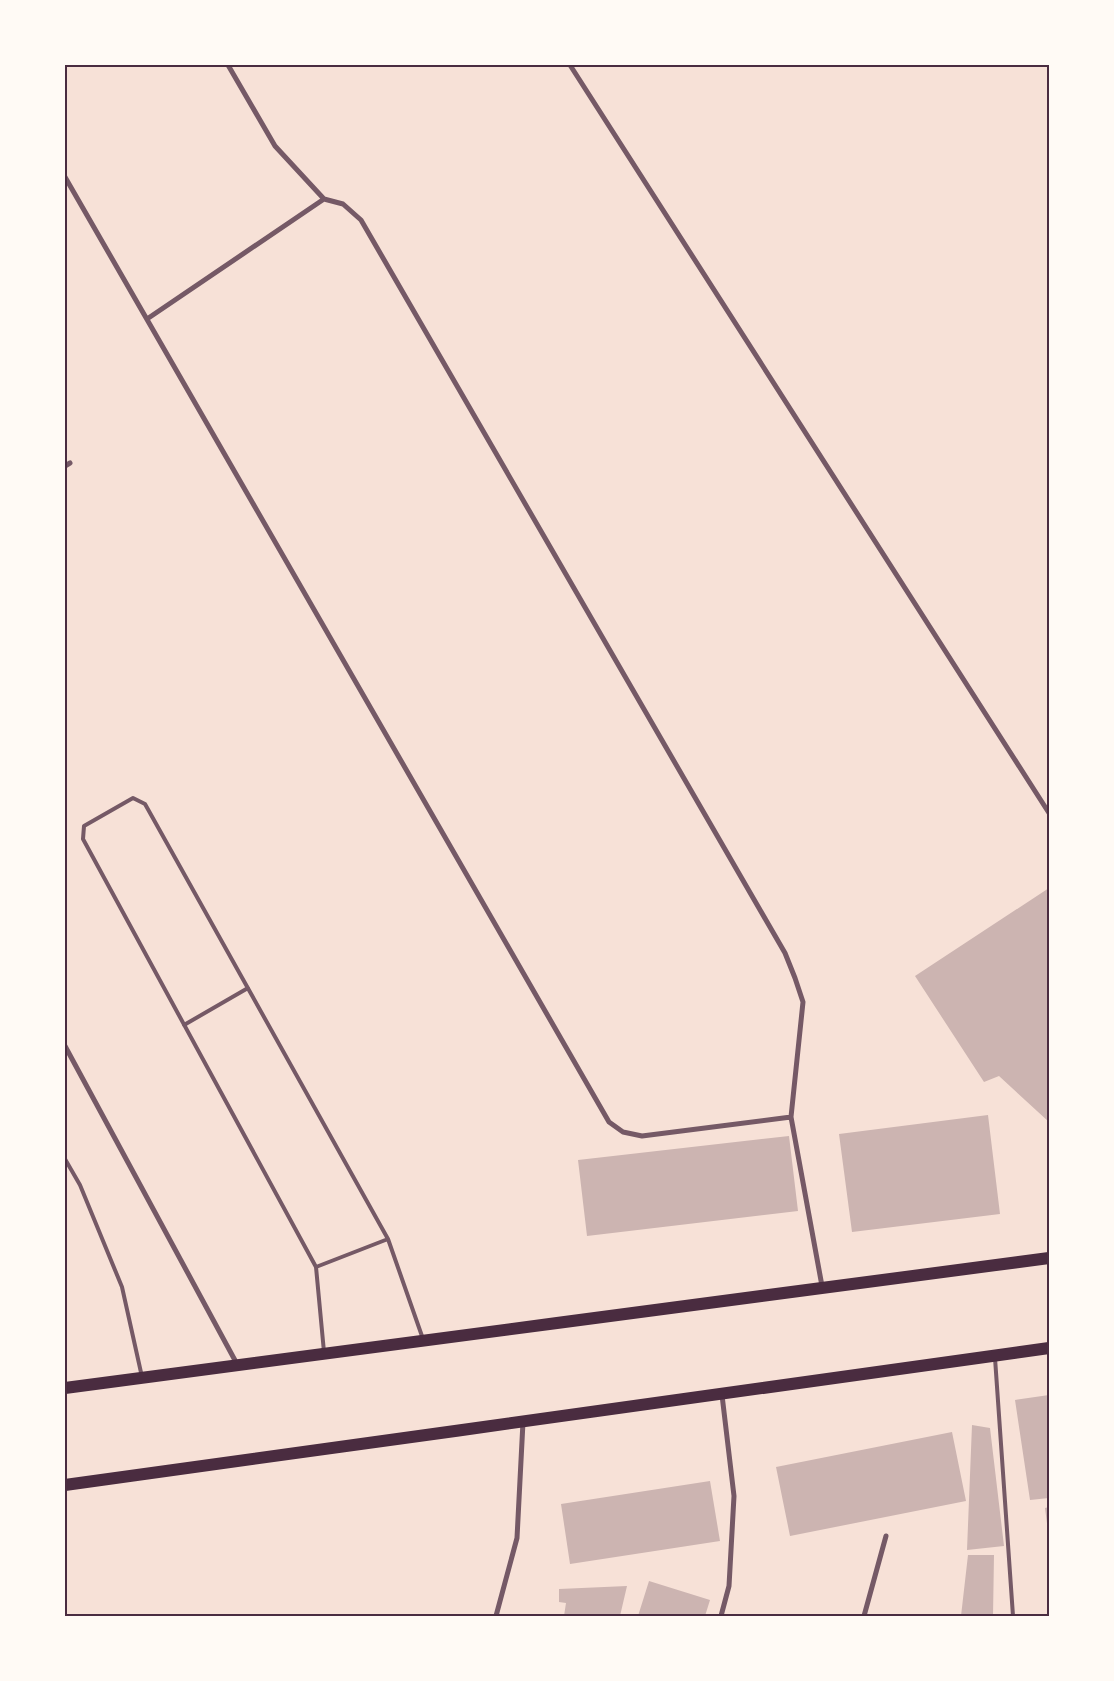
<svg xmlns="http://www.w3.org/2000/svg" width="1114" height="1681" font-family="Cabin,sans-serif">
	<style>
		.building { fill: #ccb4b1 }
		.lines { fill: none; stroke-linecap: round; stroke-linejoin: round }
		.service { stroke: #755966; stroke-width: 4 }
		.minor { stroke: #755966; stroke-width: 5 }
		.primary { stroke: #4a2c40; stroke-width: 12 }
		.neatline { fill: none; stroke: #4a2c40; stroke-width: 2 }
	</style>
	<rect width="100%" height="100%" fill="#f7e1d7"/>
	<path class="building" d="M1049 888V1122L999 1076 984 1082 915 976Z
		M988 1115 1000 1214 852 1232 839 1134Z
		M789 1136 798 1211 587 1236 578 1160Z
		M1049 1395V1498L1030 1500 1015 1400Z
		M972 1425 990 1428 1004 1546 967 1550Z
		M952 1432 966 1501 790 1536 776 1467Z
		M710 1481 720 1541 570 1564 561 1504Z
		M1049 1507V1531H1048L1045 1508Z
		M968 1555H994L993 1616H961Z
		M649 1581 710 1600 705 1616H638Z
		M627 1586 620 1616H564L566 1603 559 1602V1589Z"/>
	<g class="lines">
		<path class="service" d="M184 1025 248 988
			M65 1159 80 1185 122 1287 142 1377
			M316 1267 83 839 84 826 133 798 145 804 388 1239
			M324 1352 316 1267 388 1239 423 1339
			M995 1358 1013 1616"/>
		<path class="minor" d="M228 65 275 146 324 199 343 204 361 220 785 953 795 978 803 1002 791 1117 822 1286
			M570 65 1049 813
			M65 177 609 1122 623 1132 642 1136 791 1117
			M147 319 324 199
			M65 466 70 463
			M65 1046 237 1364
			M496 1616 517 1538 523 1422
			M721 1616 729 1586 734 1496 722 1395
			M864 1616 886 1536"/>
		<path class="primary" d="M65 1388C393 1347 721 1299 1049 1258
			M65 1485C393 1439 721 1395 1049 1348"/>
	</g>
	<rect width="1114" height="1681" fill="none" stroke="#fffaf5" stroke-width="132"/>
	<rect x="66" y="66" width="982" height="1549" class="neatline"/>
</svg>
